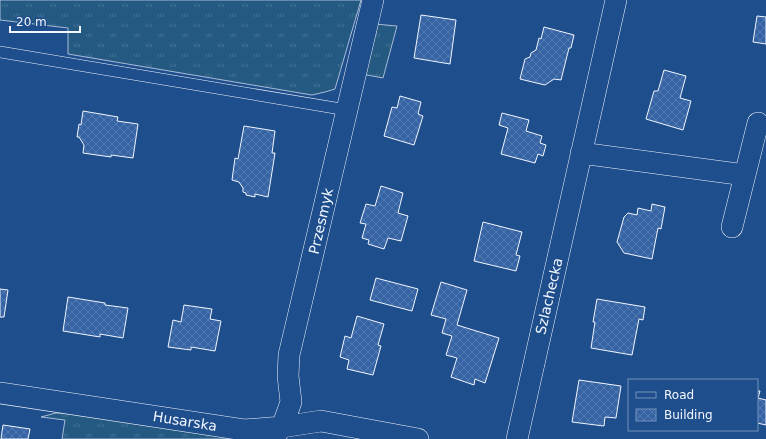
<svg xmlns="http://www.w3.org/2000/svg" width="766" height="439" font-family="'DejaVu Sans',sans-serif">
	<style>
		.grass { fill: url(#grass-tufts); stroke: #a8bbd7 }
		.building { fill: url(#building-cross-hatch); stroke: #f2f6ff }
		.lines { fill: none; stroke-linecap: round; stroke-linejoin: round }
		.service-casing { stroke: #f2f6ff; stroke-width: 12 }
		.minor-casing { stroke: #f2f6ff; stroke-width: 22 }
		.service { stroke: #1f4e8c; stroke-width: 11 }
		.minor { stroke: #1f4e8c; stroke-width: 21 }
		.labels { text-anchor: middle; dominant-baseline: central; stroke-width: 3; stroke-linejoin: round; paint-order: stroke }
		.street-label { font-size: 14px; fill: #f2f6ff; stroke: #1f4e8c }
	</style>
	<defs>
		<pattern id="grass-tufts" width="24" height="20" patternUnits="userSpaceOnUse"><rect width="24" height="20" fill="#245a82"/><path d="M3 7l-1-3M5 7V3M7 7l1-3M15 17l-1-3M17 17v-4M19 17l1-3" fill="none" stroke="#447295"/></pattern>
		<pattern id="building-cross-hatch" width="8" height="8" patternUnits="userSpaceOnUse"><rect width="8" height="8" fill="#3563a3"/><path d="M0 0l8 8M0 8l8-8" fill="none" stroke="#537ab1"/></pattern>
	</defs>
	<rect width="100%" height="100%" fill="#1f4e8c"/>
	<path class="grass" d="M0 0H361L335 89 325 92 312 95 68 54V28L0 20Z
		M375 24 397 26 383 78 362 74Z
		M56 413H78L248 439H62L65 420 41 417Z"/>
	<path class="building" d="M421 15 456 20 450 64 414 58Z
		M757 16 766 17V44L753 42Z
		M544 27 574 35 571 48H569L561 80 554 79 545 85 520 79 525 59 530 57 531 53 536 50 539 38 541 39Z
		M664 70 686 76 680 98 691 101 683 130 646 119 654 91H658Z
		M400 96 421 102 418 114 423 116 414 145 384 136 392 107 397 108Z
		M83 111 118 117 117 121 138 124 133 158 111 155V157L83 153 84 145 79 137H77L79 124 81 125Z
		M502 113 529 120 526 131 542 136 540 143 546 145 543 156 538 154 535 163 501 154 508 128 499 125Z
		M244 126 275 131 272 153H275L268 197 255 194V197L246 195V193L243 192V188L239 182 232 180 235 158 238 159Z
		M381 186 403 193 398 213 408 216 401 241 388 238 384 249 368 244 369 240 362 238 366 224 360 223 366 204 375 206Z
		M652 204 665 207 661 229 658 228 652 259 624 253 617 242 624 217 628 213 637 215 638 208 651 211Z
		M483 222 522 232 516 255 520 256 516 271 474 261Z
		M376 278 418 289 412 311 370 300Z
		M441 282 467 290 457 325 499 338 485 383 475 379 474 385 451 377 457 358 446 355 452 336 442 333 446 319 431 315Z
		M0 289 8 290 4 317H0Z
		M68 297 105 303V305L128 308 123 338 100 334V337L63 331Z
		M597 299 645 307 643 320 639 319 632 355 591 348 595 322H593Z
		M184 305 212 309 210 319 221 321 215 351 191 347V350L168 347 173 320 181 322Z
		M357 316 384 324 378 345 381 346 373 375 347 369 349 360 340 357 345 336 351 338Z
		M579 380 621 386 616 418 605 417 604 426 572 422Z
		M757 391H760L758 398 766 400V425L757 423Z
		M3 425 30 429 28 439H1Z"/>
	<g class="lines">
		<g class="service-casing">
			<path id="service" d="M0 52 347 110"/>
		</g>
		<g class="minor-casing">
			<path id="minor" d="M581 153 745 175
				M732 227 758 123
				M0 393 244 430 282 427 321 421 418 439
				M272 439 282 427 291 402 288 376 289 355 373 0
				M517 439 616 0"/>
		</g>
		<use href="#service" class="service"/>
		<use href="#minor" class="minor"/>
	</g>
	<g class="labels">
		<g class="street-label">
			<text transform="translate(321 221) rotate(-77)">Przesmyk</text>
			<text transform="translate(549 296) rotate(-77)">Szlachecka</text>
			<text transform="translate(185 421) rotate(9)">Husarska</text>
		</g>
	</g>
	<rect x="628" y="379" width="130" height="52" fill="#1f4e8c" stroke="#7391ba"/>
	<rect x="636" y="392" width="20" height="6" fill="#1f4e8c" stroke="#7391ba"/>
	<text x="664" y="399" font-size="12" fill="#f2f6ff">Road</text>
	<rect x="636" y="409" width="20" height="12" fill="url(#building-cross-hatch)" stroke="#7391ba"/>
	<text x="664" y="419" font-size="12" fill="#f2f6ff">Building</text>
	<path d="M10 26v6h70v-6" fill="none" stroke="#f2f6ff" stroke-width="2"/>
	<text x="16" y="26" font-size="12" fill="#f2f6ff" stroke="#1f4e8c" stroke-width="3" paint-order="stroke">20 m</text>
</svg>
